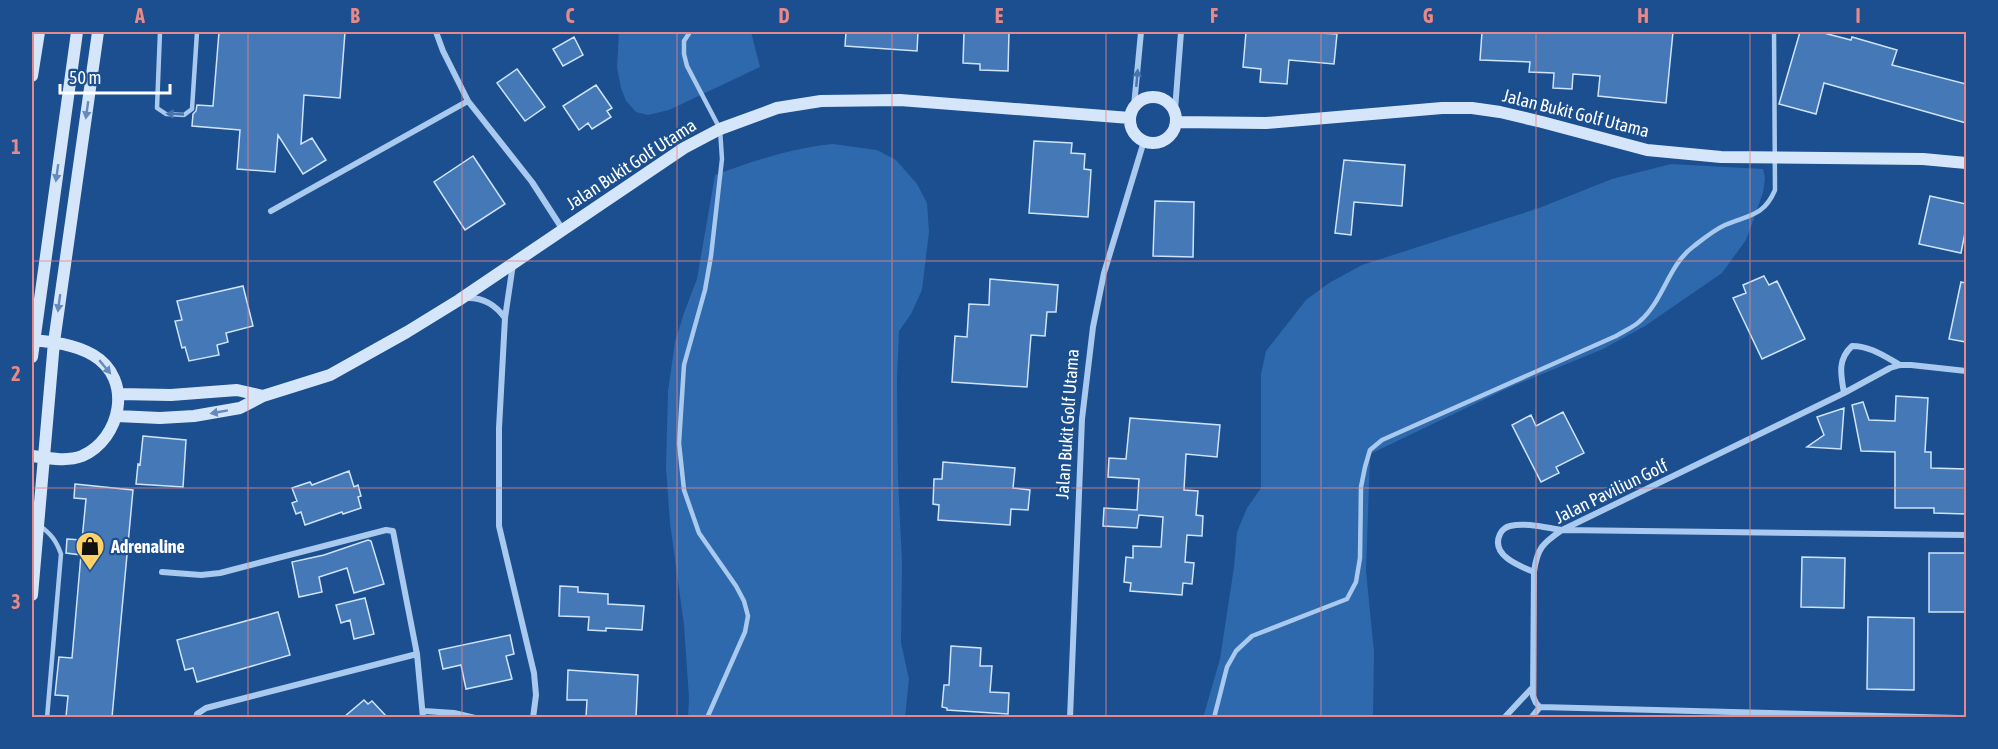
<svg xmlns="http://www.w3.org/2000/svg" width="1998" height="749" font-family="'Asap Condensed',sans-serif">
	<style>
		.green { fill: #2e69ad }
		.building { fill: #4478b7; stroke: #cfe3fa; stroke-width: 1.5 }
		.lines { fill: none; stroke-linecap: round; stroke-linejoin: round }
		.lane { stroke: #a9c9ee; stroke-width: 4.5 }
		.street { stroke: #a9c9ee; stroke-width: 6 }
		.secondary { stroke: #d6e6fa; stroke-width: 12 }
		.oneway { fill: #4674ac }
		.oneway2 { fill: #668bba }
		.grid { fill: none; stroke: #e88989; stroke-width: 1.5; stroke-opacity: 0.55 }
		.labels { text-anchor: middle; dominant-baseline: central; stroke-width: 4.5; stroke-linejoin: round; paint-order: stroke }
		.street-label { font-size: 18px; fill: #fff; stroke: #1b4f8f }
		.poi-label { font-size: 18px; font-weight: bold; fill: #fff; stroke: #1b4f8f; text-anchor: start }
		.neatline { fill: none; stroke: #e88989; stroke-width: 2 }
		.grid-label { font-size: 20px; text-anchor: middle; font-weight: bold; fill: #e88989 }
	</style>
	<rect width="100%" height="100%" fill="#1b4f8f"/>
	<path class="green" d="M619 32H751L760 67 669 110 648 115 636 112 626 101 621 88 617 67Z
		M833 144 877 150 896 160 917 184 927 203 929 232 922 290 911 314 899 331 897 378 898 478 902 562 901 643 909 679 905 717 688 718 689 698 684 625 670 523 666 467 668 391 675 342 684 313 697 279 715 175C754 161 791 148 833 144Z
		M1671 164 1763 169 1765 178 1763 193 1746 240 1722 273 1645 326 1603 349 1508 388 1370 454 1366 571 1374 652 1373 717 1203 718 1220 659 1234 567 1237 532 1247 508 1261 488V374L1266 351 1306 300 1329 283 1362 265 1539 208 1612 179Z"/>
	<path class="building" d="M219 32H345L340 98 304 95 301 144 312 138 326 160 303 174 278 135 275 172 237 169 240 130 192 126 193 114 196 111 197 105 213 106Z
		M846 32H918L917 51 845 46Z
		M964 32H1009L1008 71 980 70V64L963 63Z
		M1246 32H1303L1337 34 1334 64 1289 60 1287 84 1260 82 1261 69 1243 67Z
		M1482 32H1673L1666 103 1598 96 1600 76 1573 74 1572 89 1553 88 1554 73 1529 72 1530 62 1480 60Z
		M1800 32H1820L1851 40 1852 37 1897 50 1892 65 1966 84V123L1824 83 1816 114 1779 104Z
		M574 37 583 55 563 66 553 49Z
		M517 69 545 107 525 121 497 83Z
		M596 85 612 108 607 111 611 117 592 129 588 123 579 130 563 106Z
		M1034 141 1072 143 1071 153 1085 154 1084 169 1091 170 1088 217 1029 213Z
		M473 156 505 204 465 230 434 182Z
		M1344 160 1405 165 1402 206 1354 202 1351 235 1335 233Z
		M1930 196 1966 204V228L1961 253 1919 244Z
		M1155 201 1194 202 1193 257 1153 256Z
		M1764 276 1769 285 1777 281 1805 339 1762 359 1733 298 1746 293 1743 285Z
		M990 279 1058 285 1056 312H1047L1045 336 1031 335 1027 387 952 382 955 336 967 337 969 304 989 305Z
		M1961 282 1966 283V342L1949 339Z
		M243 286 253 326 226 333 228 342 217 345 219 355 189 361 185 347 182 348 175 321 182 320 177 301Z
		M1896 396 1928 398 1925 452H1931V468L1966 469V514L1934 513V508H1895V452L1861 451 1852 405 1863 402 1869 420 1895 421Z
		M1844 408 1841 449 1807 447 1824 435 1817 417Z
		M1563 412 1584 453 1556 467 1559 473 1541 482 1512 425 1531 415 1536 426Z
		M1130 418 1220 425 1217 457 1186 454 1184 490 1198 491 1196 515 1203 516 1202 536 1187 535 1185 562 1194 563 1192 584 1183 583 1182 595 1130 591 1131 583 1124 582 1126 557 1133 558V546L1161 547 1163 517 1139 515 1137 528 1103 526 1104 508 1137 510 1139 479 1108 477 1109 458 1126 459Z
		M143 436 186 440 183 487 136 484 138 464 140 465Z
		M943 462 1015 468 1013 488 1030 490 1028 510 1011 509 1010 525 938 520 939 505 933 504 934 479H942Z
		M349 471 354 487 358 485 361 496 358 497 361 508 343 514 342 512 305 525 301 512 296 514 292 503 297 501 292 488 310 482 312 485Z
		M75 484 133 490 112 717H66L68 696 55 695 59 657 72 658 81 555 66 553 67 539 82 540 86 499 74 498Z
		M368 540 371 541 384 584 354 593 347 568 319 577 322 592 299 597 292 562 324 555Z
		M1929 553H1966V612H1929Z
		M1802 557 1845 558 1844 608 1801 607Z
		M560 586 578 587V592L608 594V604L644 606 642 630 606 628V631L588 630 589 617 559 616Z
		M365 598 374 634 354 639 350 620 341 623 336 605Z
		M278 612 290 655 197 682 193 668 185 670 177 640Z
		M1868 617 1914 618V690L1867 689Z
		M510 635 514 654 506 656 512 679 466 689 461 665 443 669 439 650Z
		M951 646 981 648 980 666H992L990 692 1009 693 1008 714 947 710V708L942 707 944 685H949Z
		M568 670 638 675 636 717H586L587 700H567Z
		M364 700 368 704 372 701 387 717H344Z"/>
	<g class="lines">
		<path class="lane" d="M160 32 157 108 166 114 184 115 192 109 197 32
			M690 32 684 41V54L687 66 720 129 722 159 711 256 705 290 684 365 679 443 684 490 699 533 736 586 744 601 748 616 745 632 707 718
			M39 525C51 534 56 540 61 554L47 718
			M1214 718 1227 667 1236 651 1252 636 1347 599 1356 582 1360 558 1361 487 1365 467 1370 450 1382 440 1616 336C1624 331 1634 327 1640 321 1664 300 1668 265 1694 246 1703 239 1714 230 1725 225 1749 215 1764 216 1775 190L1774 32"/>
		<path class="street" d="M436 32 443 51 468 101 532 182 563 230
			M1134 106 1141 32
			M1175 110 1181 32
			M271 211 468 101
			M513 264 505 318 499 428V526L534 673 536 695 533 718
			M466 298C483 297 495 304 505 318
			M1844 393C1841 375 1837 360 1852 346 1870 346 1884 356 1900 365
			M162 572 201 575 220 573 386 530 393 531 417 654 423 718
			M1534 572C1519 566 1490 555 1500 534 1502 530 1506 527 1510 526 1526 522 1547 528 1562 530L1966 535
			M424 711 454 713 475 718
			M196 718 197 714 206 708 417 654
			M1070 718 1082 419 1093 327 1104 273 1144 141
			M1504 718 1533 687
			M1531 718 1540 707
			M1958 718 1540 707 1536 703 1533 696 1534 572C1537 548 1543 543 1562 530L1844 393 1890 368 1900 365H1911L1966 371"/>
		<path class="secondary" d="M32 76 39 32
			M1130 120a23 23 0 1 1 46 0a23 23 0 1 1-46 0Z
			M1176 122 1266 123 1442 108H1472L1500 112 1542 122 1647 150 1721 157 1923 159 1966 163
			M32 340C53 342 74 344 93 355 134 379 121 439 82 456 67 462 47 458 32 456
			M32 357 77 32
			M118 394 171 395 237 390 263 396
			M117 416 160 418 194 416 240 408 263 396 330 375 407 332 459 300 684 148 720 129 777 108 821 101 900 100 1130 118
			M32 595 54 342 98 32"/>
	</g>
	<defs><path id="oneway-solid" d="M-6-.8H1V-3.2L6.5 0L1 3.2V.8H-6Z" transform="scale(1.5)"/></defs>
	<g class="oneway">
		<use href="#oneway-solid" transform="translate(1137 78) rotate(-85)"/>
		<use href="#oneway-solid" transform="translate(175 114) rotate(-177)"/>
	</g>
	<g class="oneway2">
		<use href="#oneway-solid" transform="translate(87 110) rotate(98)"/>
		<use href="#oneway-solid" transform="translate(57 173) rotate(98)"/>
		<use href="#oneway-solid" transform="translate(59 303) rotate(98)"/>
		<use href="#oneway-solid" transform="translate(105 367) rotate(50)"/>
		<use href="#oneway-solid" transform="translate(219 412) rotate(170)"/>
	</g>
	<path class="grid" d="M248 32V718M462 32V718M677 32V718M892 32V718M1106 32V718M1321 32V718M1536 32V718M1750 32V718M32 261H1966M32 488H1966"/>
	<defs>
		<g id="shop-pin" transform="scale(1.5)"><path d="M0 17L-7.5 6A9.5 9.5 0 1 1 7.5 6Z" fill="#ffd166" stroke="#1b4f8f"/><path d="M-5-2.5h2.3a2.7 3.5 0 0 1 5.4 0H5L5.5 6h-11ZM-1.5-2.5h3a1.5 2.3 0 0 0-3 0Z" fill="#111"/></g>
	</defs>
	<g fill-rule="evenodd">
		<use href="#shop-pin" x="90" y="546"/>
	</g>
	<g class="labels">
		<g class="street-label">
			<text transform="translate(1576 113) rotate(14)">Jalan Bukit Golf Utama</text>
			<text transform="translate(631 164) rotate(-33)">Jalan Bukit Golf Utama</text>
			<text transform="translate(1067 424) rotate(-86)">Jalan Bukit Golf Utama</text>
			<text transform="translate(1611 491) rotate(-26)">Jalan Paviliun Golf</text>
		</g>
		<g class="poi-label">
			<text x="111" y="546">Adrenaline</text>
		</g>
	</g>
	<rect width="1998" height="749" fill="none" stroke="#1b4f8f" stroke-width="66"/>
	<path d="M60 84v9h110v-9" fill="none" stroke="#ffffff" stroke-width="3"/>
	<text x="69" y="84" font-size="18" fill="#ffffff" stroke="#1b4f8f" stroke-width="4.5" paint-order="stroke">50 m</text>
	<rect x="33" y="33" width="1932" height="683" class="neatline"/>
	<g class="grid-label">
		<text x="140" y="23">A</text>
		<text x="355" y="23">B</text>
		<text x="570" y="23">C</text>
		<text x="784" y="23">D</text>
		<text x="999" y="23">E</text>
		<text x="1214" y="23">F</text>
		<text x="1428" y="23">G</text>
		<text x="1643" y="23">H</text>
		<text x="1858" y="23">I</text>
		<text x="16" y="154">1</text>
		<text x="16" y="381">2</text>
		<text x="16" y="609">3</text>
	</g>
</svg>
